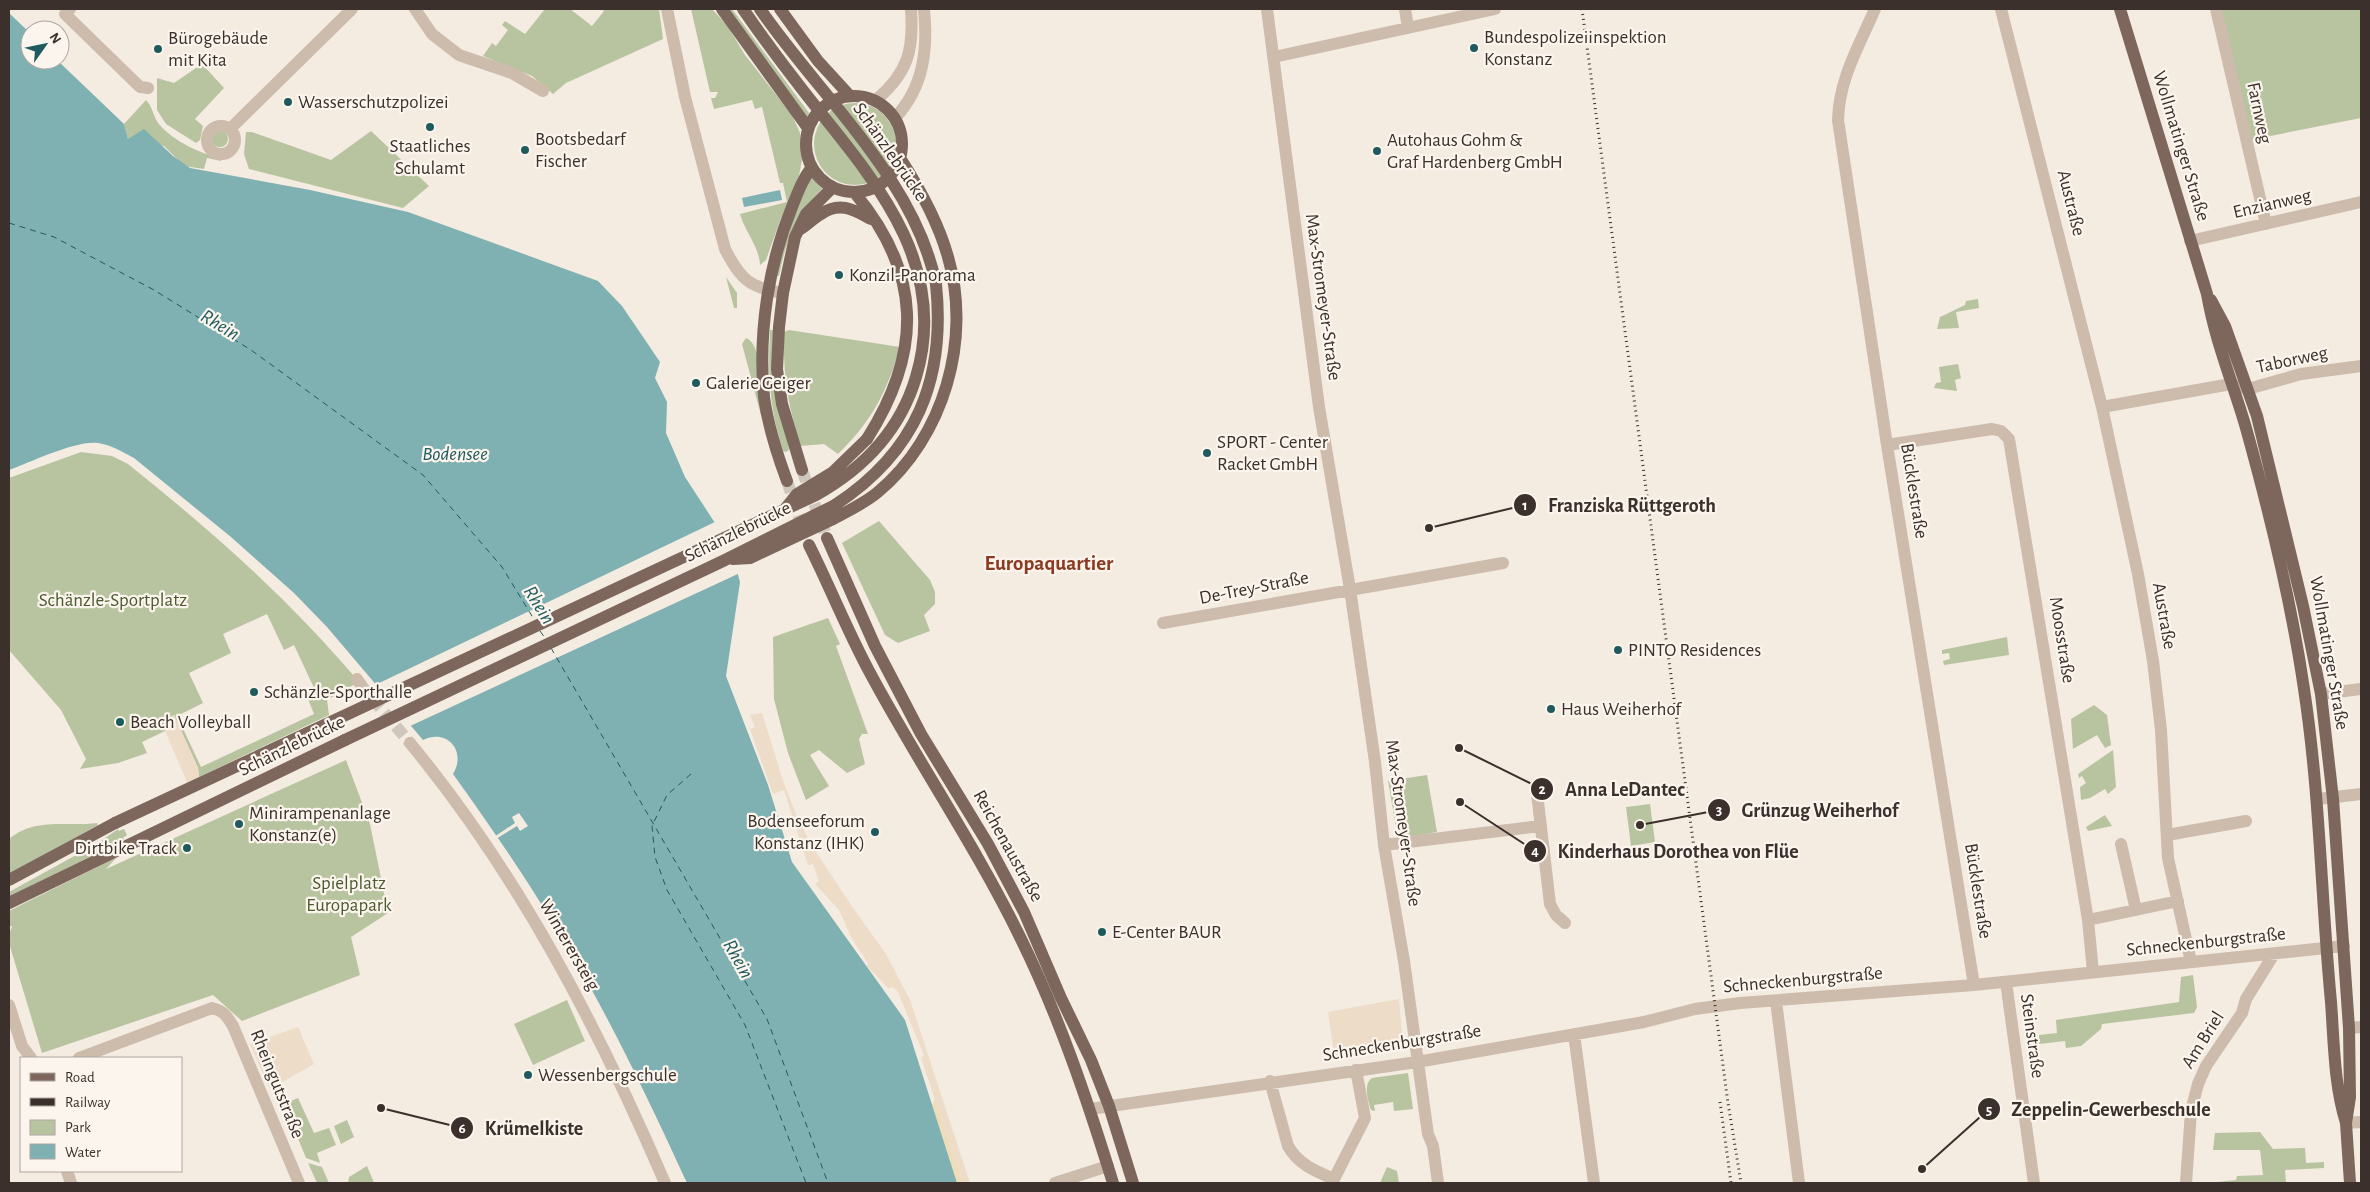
<svg xmlns="http://www.w3.org/2000/svg" width="2370" height="1192" font-family="'Alegreya Sans',sans-serif">
	<style>
		.green { fill: #b8c4a0; fill-rule: evenodd }
		.sand { fill: #efdcb8 }
		.plaza { fill: #ecdcc8 }
		.water { fill: #7fb0b2 }
		.pier { fill: #f4ebe1 }
		.lines { fill: none; stroke-linecap: round; stroke-linejoin: round }
		.ferry { stroke: #1f5a5e; stroke-width: 1; stroke-dasharray: 6 5; stroke-linecap: butt }
		.minor-tunnel { stroke: #cfc6bd; stroke-width: 12; stroke-dasharray: 12 6; stroke-linecap: butt }
		.major-tunnel { stroke: #cfc6bd; stroke-width: 12; stroke-dasharray: 12 6; stroke-linecap: butt }
		.minor { stroke: #cdbbac; stroke-width: 12 }
		.major { stroke: #7d675c; stroke-width: 12 }
		.rail { stroke: #3b302b; stroke-width: 3; stroke-dasharray: 1 4; stroke-linecap: butt }
		.major-bridge { stroke: #7d675c; stroke-width: 12 }
		.poi-dot { fill: #1f5a5e; stroke: #fbf5ee; stroke-width: 2 }
		.labels { text-anchor: middle; dominant-baseline: central; stroke-width: 4.5; stroke-linejoin: round; paint-order: stroke }
		.poi-label { font-size: 19px; fill: #3b302b; stroke: #fbf5ee; text-anchor: start }
		.street-label { font-size: 19px; fill: #3b302b; stroke: #fbf5ee }
		.park-label { font-size: 19px; fill: #4a5a2e; stroke: #fbf5ee }
		.water-label { font-size: 20px; font-style: italic; fill: #1f5a5e; stroke: #fbf5ee }
		.quarter-label { font-size: 21px; font-weight: bold; fill: #8c3b22; stroke: #fbf5ee }
		.leader { fill: none; stroke: #3b302b; stroke-width: 2 }
		.callout-dot { fill: #3b302b; stroke: #fbf5ee; stroke-width: 2 }
		.mark-label { font-size: 15px; text-anchor: middle; font-weight: bold; fill: #fff }
		.callout-label { font-size: 20px; text-anchor: middle; font-weight: bold; fill: #3b302b; stroke: #fbf5ee; stroke-width: 4.5; stroke-linejoin: round; paint-order: stroke }
	</style>
	<rect width="100%" height="100%" fill="#f4ebe1"/>
	<path class="green" d="M545 9H570L592 26 604 11 602 9H659L663 39 566 83 553 94 532 76 483 56 492 43 496 46 508 30 502 25 505 21 525 34Z
		M691 9H712L727 25 745 55 792 115 800 133 802 159 798 182 781 218 766 260 760 265C759 246 745 232 740 214L787 202 783 183H780L762 107 755 109 752 100 714 109 711 98H715L718 92H710Z
		M728 9H732L809 113 807 118Z
		M2216 9H2361V118L2245 141Z
		M202 64 224 88 195 119 203 126 200 140 196 143 166 124 157 110V78L174 83Z
		M146 100C153 107 153 117 159 124 173 141 201 154 221 158V161L207 158 204 169 184 166 164 146 128 139 124 124Z
		M814 144a41 41 0 1 1 82 0a41 41 0 1 1-82 0Z
		M371 131 429 186 403 208 249 169 244 154 246 132H252L331 160Z
		M212 139a8 8 0 1 1 16 0a8 8 0 1 1-16 0Z
		M810 174 823 188C795 216 787 238 779 276H777L782 248Z
		M726 277 737 293V308H734Z
		M1978 299 1979 308 1956 312 1959 328 1937 329 1940 317 1965 305 1966 301Z
		M770 330H773L789 450 786 452 783 451C769 405 768 377 770 330Z
		M789 330 900 347C887 392 872 421 838 454L824 444 800 446C788 402 783 377 784 332Z
		M746 338C764 344 761 401 762 419L742 344Z
		M1958 364 1961 378 1955 380 1957 391 1934 388 1936 383 1941 382 1939 367Z
		M81 452 112 456 128 464C213 532 289 599 359 682L327 700 329 715 199 777 198 768 174 715 165 721V731L142 742 147 753 118 763 80 769 86 759 61 710 9 650V478ZM267 614 284 650 294 645 315 690 306 694 314 714 201 767 177 716 203 703 189 673 231 653 223 634Z
		M879 521 930 580 935 592V604L924 615 930 631 898 643 885 635 842 543Z
		M828 618 840 644 836 646 868 734H862L859 739 865 764 847 773 819 750 810 755 829 786 806 800 788 753 774 699 773 637Z
		M2007 637 2009 655 1944 665 1943 661 1950 659 1949 653 1942 654V650Z
		M2094 705 2107 715 2111 745 2105 748 2097 735 2073 749 2071 719Z
		M2113 750 2116 787 2108 794 2105 789 2090 798 2081 800 2080 787 2086 783 2082 776 2079 778 2078 774Z
		M346 760 370 824 388 913 351 937 360 975 242 1021 213 995 42 1053 9 943V931L11 930 12 926H9V911L117 857 106 869Z
		M1427 775 1437 832 1398 839 1388 781Z
		M1650 804 1655 842 1631 846 1626 807Z
		M2105 815 2112 826 2088 831 2086 827Z
		M97 823 98 825 9 874V839C35 817 67 827 97 823Z
		M118 829 119 831 124 829 127 835 123 838 124 840 9 897V892L98 843Z
		M2193 975 2197 1007 2194 1013 2102 1024 2101 1029 2081 1046 2066 1048 2065 1041 2039 1044V1035L2057 1033 2056 1020 2179 1002 2181 977Z
		M567 1000 585 1041 533 1065 514 1024Z
		M1408 1073 1413 1109 1394 1111 1393 1102 1374 1105 1375 1111 1371 1110C1368 1101 1363 1084 1372 1078Z
		M298 1098 314 1133 329 1128 336 1145 317 1153 320 1163 306 1158 284 1104Z
		M347 1120 354 1137 341 1144 334 1126Z
		M2260 1132 2273 1149 2305 1148 2306 1163 2324 1162V1168L2285 1170 2286 1183H2208L2236 1180 2237 1176 2263 1175 2260 1150H2213L2215 1133Z
		M308 1163 322 1167 329 1183H317Z
		M367 1166 374 1183H348L349 1177Z
		M1387 1167 1397 1171 1399 1183H1380Z"/>
	<path class="sand" d="M935 1099 963 1183H957L932 1105Z"/>
	<path class="plaza" d="M762 713 783 781 798 819 812 846 853 908 886 954 910 1000 970 1183H963L921 1058 924 1055 898 992 893 987 888 988 867 966 868 963 852 939 839 910 815 884 819 881 813 864 808 865 784 790 773 794 750 729 755 727 750 715Z
		M174 715 198 768 199 777 187 782 165 731V721Z
		M1399 999 1402 1034 1400 1044 1393 1051 1335 1060 1328 1012Z
		M298 1027 314 1064 270 1089 250 1044Z"/>
	<path class="water" d="M9 13 30 33V60H57L124 124 128 139 144 129 173 156 190 168 310 190 408 212 598 281 622 306 660 362 655 378 667 402 666 433 685 477 730 546 740 582 726 676 768 785 792 862 905 1020 957 1183H687C647 1096 606 1010 556 928 524 875 489 824 453 774 467 751 447 728 423 740L327 627 294 593 231 537 134 458C123 452 111 445 98 443 76 440 31 462 9 470Z
		M780 190 782 200 744 207 742 198Z"/>
	<path class="pier" d="M717 521 732 545 740 573 408 727 373 686Z
		M519 813 528 826 520 831 517 826 496 839 494 837 515 823 512 817Z"/>
	<g class="lines">
		<path class="ferry" d="M9 223 54 237 154 290 251 350 423 475 502 567 535 621
			M540 631 545 638
			M551 648 767 1019 828 1183
			M691 774 667 795 652 826 655 857 667 890 745 1025 806 1183"/>
		<path class="minor-tunnel" d="M361 685 410 743"/>
		<path class="major-tunnel" d="M802 470 827 538
			M787 481 804 531"/>
		<path class="minor" d="M70 9 65 14 140 87 148 88
			M415 9 432 34 459 55 512 73 543 91
			M667 9 685 97 725 249C740 279 750 288 783 293
			M1267 9 1319 407 1350 589 1375 762 1384 845 1404 961 1425 1113 1428 1134 1433 1146 1438 1183
			M1405 9 1408 28
			M1875 9C1859 46 1839 79 1838 120L1887 445 1974 985
			M2001 9 2102 407 2138 574 2153 661 2161 730 2168 858 2191 962
			M2216 9 2266 224
			M1274 57 1495 9
			M876 100C908 73 914 50 911 9
			M895 118C924 87 928 49 924 9
			M207 140a14 14 0 1 1 28 0a14 14 0 1 1-28 0Z
			M230 129 352 9
			M2190 241 2361 202
			M2102 407 2231 384 2248 389 2301 374 2361 366
			M1887 445 1992 429 2001 431 2009 439 2088 920 2093 972
			M1163 623 1503 563
			M357 679 361 685
			M2321 694 2361 689
			M410 743C519 875 598 1027 665 1183
			M1536 785 1550 904 1556 915 1565 923
			M2318 799 2361 794
			M2167 835 2246 821
			M2121 844 2136 910
			M1384 845 1540 826
			M2088 920 2178 901
			M2006 982 2034 1183
			M1776 1001 1799 1183
			M9 1005 22 1046 31 1058
			M2349 1028 2361 1027
			M1574 1034 1594 1183
			M79 1058 212 1008C224 1011 227 1016 233 1026L299 1183
			M1270 1081 1288 1146C1298 1164 1315 1171 1334 1179
			M1090 1109 1417 1062 1644 1022 1695 1009 1740 1003 1974 985 2344 946
			M2346 1123 2361 1122
			M67 1171 71 1183
			M1055 1183 1108 1166
			M1332 1183 1365 1118 1356 1070
			M2186 1183 2191 1111 2198 1084 2206 1066 2242 1013 2246 999 2274 954"/>
		<path class="major" d="M722 9 808 128
			M780 9 818 61 850 96
			M2120 9 2207 294C2215 341 2233 383 2246 428 2270 514 2291 600 2304 689 2320 793 2321 897 2331 1002 2334 1042 2334 1085 2346 1123
			M806 144a48 48 0 1 1 96 0a48 48 0 1 1-96 0Z
			M854 192C922 273 923 351 867 439
			M799 230C808 225 812 219 821 214 840 201 854 210 871 219
			M2211 300 2225 326 2257 416 2303 606 2321 694 2333 799 2349 1028 2350 1097 2346 1123 2350 1183
			M802 470 782 404 777 369 779 327 783 293 795 237 806 214 833 187
			M787 481C777 454 768 426 764 397 758 334 768 266 792 207 798 192 802 180 812 167
			M835 505C916 452 946 380 936 284
			M833 519C848 511 865 503 878 492 944 437 972 339 948 257 938 221 920 189 900 158
			M827 538 875 646 921 734 988 844 1024 912 1061 998 1091 1060 1109 1106 1133 1183
			M809 545C830 587 847 630 869 671 917 761 975 845 1020 937 1059 1016 1087 1099 1113 1183
			M9 880 115 823
			M9 903 345 740"/>
		<path class="rail" d="M1582 9 1728 1103 1741 1183
			M1720 1102 1731 1183"/>
		<path class="major-bridge" d="M760 9C819 95 915 179 936 284
			M785 509 797 494 833 472 867 439
			M733 559 750 558 833 519
			M345 740 723 561 835 505
			M115 823 816 495C864 468 900 431 916 377 948 271 883 190 820 112 793 78 767 44 743 9"/>
	</g>
	<g class="poi-dot">
		<circle cx="1474" cy="48" r="5"/>
		<circle cx="158" cy="49" r="5"/>
		<circle cx="288" cy="102" r="5"/>
		<circle cx="430" cy="127" r="5"/>
		<circle cx="525" cy="150" r="5"/>
		<circle cx="1377" cy="151" r="5"/>
		<circle cx="839" cy="275" r="5"/>
		<circle cx="696" cy="383" r="5"/>
		<circle cx="1207" cy="453" r="5"/>
		<circle cx="1618" cy="650" r="5"/>
		<circle cx="254" cy="692" r="5"/>
		<circle cx="1551" cy="709" r="5"/>
		<circle cx="120" cy="722" r="5"/>
		<circle cx="239" cy="824" r="5"/>
		<circle cx="875" cy="832" r="5"/>
		<circle cx="187" cy="848" r="5"/>
		<circle cx="1102" cy="932" r="5"/>
		<circle cx="528" cy="1075" r="5"/>
	</g>
	<g class="labels">
		<g class="poi-label">
			<text x="1484" y="37">Bundespolizeiinspektion<tspan x="1484" dy="22">Konstanz</tspan></text>
			<text x="168" y="38">Bürogebäude<tspan x="168" dy="22">mit Kita</tspan></text>
			<text x="298" y="102">Wasserschutzpolizei</text>
			<text x="535" y="139">Bootsbedarf<tspan x="535" dy="22">Fischer</tspan></text>
			<text x="1387" y="140">Autohaus Gohm &amp;<tspan x="1387" dy="22">Graf Hardenberg GmbH</tspan></text>
			<text x="430" y="146" text-anchor="middle">Staatliches<tspan x="430" dy="22">Schulamt</tspan></text>
			<text x="849" y="275">Konzil-Panorama</text>
			<text x="706" y="383">Galerie Geiger</text>
			<text x="1217" y="442">SPORT - Center<tspan x="1217" dy="22">Racket GmbH</tspan></text>
			<text x="1628" y="650">PINTO Residences</text>
			<text x="264" y="692">Schänzle-Sporthalle</text>
			<text x="1561" y="709">Haus Weiherhof</text>
			<text x="130" y="722">Beach Volleyball</text>
			<text x="249" y="813">Minirampenanlage<tspan x="249" dy="22">Konstanz(e)</tspan></text>
			<text x="865" y="821" text-anchor="end">Bodenseeforum<tspan x="865" dy="22">Konstanz (IHK)</tspan></text>
			<text x="177" y="848" text-anchor="end">Dirtbike Track</text>
			<text x="1112" y="932">E-Center BAUR</text>
			<text x="538" y="1075">Wessenbergschule</text>
		</g>
		<g class="street-label">
			<text transform="translate(2259 113) rotate(78)">Farnweg</text>
			<text transform="translate(2181 146) rotate(73)">Wollmatinger Straße</text>
			<text transform="translate(890 152) rotate(55)">Schänzlebrücke</text>
			<text transform="translate(2071 203) rotate(76)">Austraße</text>
			<text transform="translate(2272 204) rotate(-13)">Enzianweg</text>
			<text transform="translate(1323 297) rotate(82)">Max-Stromeyer-Straße</text>
			<text transform="translate(2292 360) rotate(-12)">Taborweg</text>
			<text transform="translate(1914 491) rotate(81)">Bücklestraße</text>
			<text transform="translate(738 532) rotate(-26)">Schänzlebrücke</text>
			<text transform="translate(1254 588) rotate(-11)">De-Trey-Straße</text>
			<text transform="translate(2164 616) rotate(80)">Austraße</text>
			<text transform="translate(2062 640) rotate(81)">Moosstraße</text>
			<text transform="translate(2329 653) rotate(80)">Wollmatinger Straße</text>
			<text transform="translate(292 746) rotate(-26)">Schänzlebrücke</text>
			<text transform="translate(1403 823) rotate(82)">Max-Stromeyer-Straße</text>
			<text transform="translate(1008 846) rotate(61)">Reichenaustraße</text>
			<text transform="translate(1978 891) rotate(81)">Bücklestraße</text>
			<text transform="translate(2206 942) rotate(-6)">Schneckenburgstraße</text>
			<text transform="translate(569 945) rotate(60)">Winterersteig</text>
			<text transform="translate(1803 980) rotate(-5)">Schneckenburgstraße</text>
			<text transform="translate(2032 1036) rotate(82)">Steinstraße</text>
			<text transform="translate(2203 1040) rotate(-58)">Am Briel</text>
			<text transform="translate(1402 1043) rotate(-9)">Schneckenburgstraße</text>
			<text transform="translate(277 1084) rotate(68)">Rheingutstraße</text>
		</g>
		<g class="park-label">
			<text x="113" y="600">Schänzle-Sportplatz</text>
			<text x="349" y="883">Spielplatz<tspan x="349" dy="22">Europapark</tspan></text>
		</g>
		<g class="water-label">
			<text transform="translate(220 325) rotate(31)">Rhein</text>
			<text x="455" y="454">Bodensee</text>
			<text transform="translate(539 605) rotate(58)">Rhein</text>
			<text transform="translate(738 959) rotate(61)">Rhein</text>
		</g>
		<g class="quarter-label">
			<text x="1049" y="563">Europaquartier</text>
		</g>
	</g>
	<path class="leader" d="M1429 528L1525 505M1459 748L1542 789M1640 825L1719 810M1460 802L1535 851M1922 1169L1989 1109M381 1108L462 1128"/>
	<g class="callout-dot">
		<circle cx="1429" cy="528" r="5"/>
		<circle cx="1459" cy="748" r="5"/>
		<circle cx="1640" cy="825" r="5"/>
		<circle cx="1460" cy="802" r="5"/>
		<circle cx="1922" cy="1169" r="5"/>
		<circle cx="381" cy="1108" r="5"/>
		<circle cx="1525" cy="505" r="12"/>
		<circle cx="1542" cy="789" r="12"/>
		<circle cx="1719" cy="810" r="12"/>
		<circle cx="1535" cy="851" r="12"/>
		<circle cx="1989" cy="1109" r="12"/>
		<circle cx="462" cy="1128" r="12"/>
	</g>
	<g class="mark-label">
		<text x="1525" y="510">1</text>
		<text x="1542" y="794">2</text>
		<text x="1719" y="815">3</text>
		<text x="1535" y="856">4</text>
		<text x="1989" y="1115">5</text>
		<text x="462" y="1133">6</text>
	</g>
	<g class="callout-label">
		<text x="1632" y="512">Franziska Rüttgeroth</text>
		<text x="1625" y="796">Anna LeDantec</text>
		<text x="1820" y="817">Grünzug Weiherhof</text>
		<text x="1678" y="858">Kinderhaus Dorothea von Flüe</text>
		<text x="2111" y="1116">Zeppelin-Gewerbeschule</text>
		<text x="534" y="1135">Krümelkiste</text>
	</g>
	<rect width="2370" height="1192" fill="none" stroke="#3b302b" stroke-width="20"/>
	<rect x="20" y="1057" width="162" height="115" fill="#fbf5ee" stroke="#aea6a0"/>
	<rect x="30" y="1073" width="25" height="8" fill="#7d675c" stroke="#aea6a0"/>
	<text x="65" y="1082" font-size="15" fill="#3b302b">Road</text>
	<rect x="30" y="1098" width="25" height="8" fill="#3b302b" stroke="#aea6a0"/>
	<text x="65" y="1107" font-size="15" fill="#3b302b">Railway</text>
	<rect x="30" y="1120" width="25" height="15" fill="#b8c4a0" stroke="#aea6a0"/>
	<text x="65" y="1132" font-size="15" fill="#3b302b">Park</text>
	<rect x="30" y="1144" width="25" height="15" fill="#7fb0b2" stroke="#aea6a0"/>
	<text x="65" y="1157" font-size="15" fill="#3b302b">Water</text>
	<g transform="translate(45 45) rotate(57)"><circle r="24" fill="#fbf5ee" stroke="#aea6a0"/>
	<path d="M0-4L9 19L0 12L-9 19Z" fill="#1f5a5e"/>
	<text y="-8" font-size="14" font-weight="bold" text-anchor="middle" fill="#3b302b">N</text>
	</g>
</svg>
